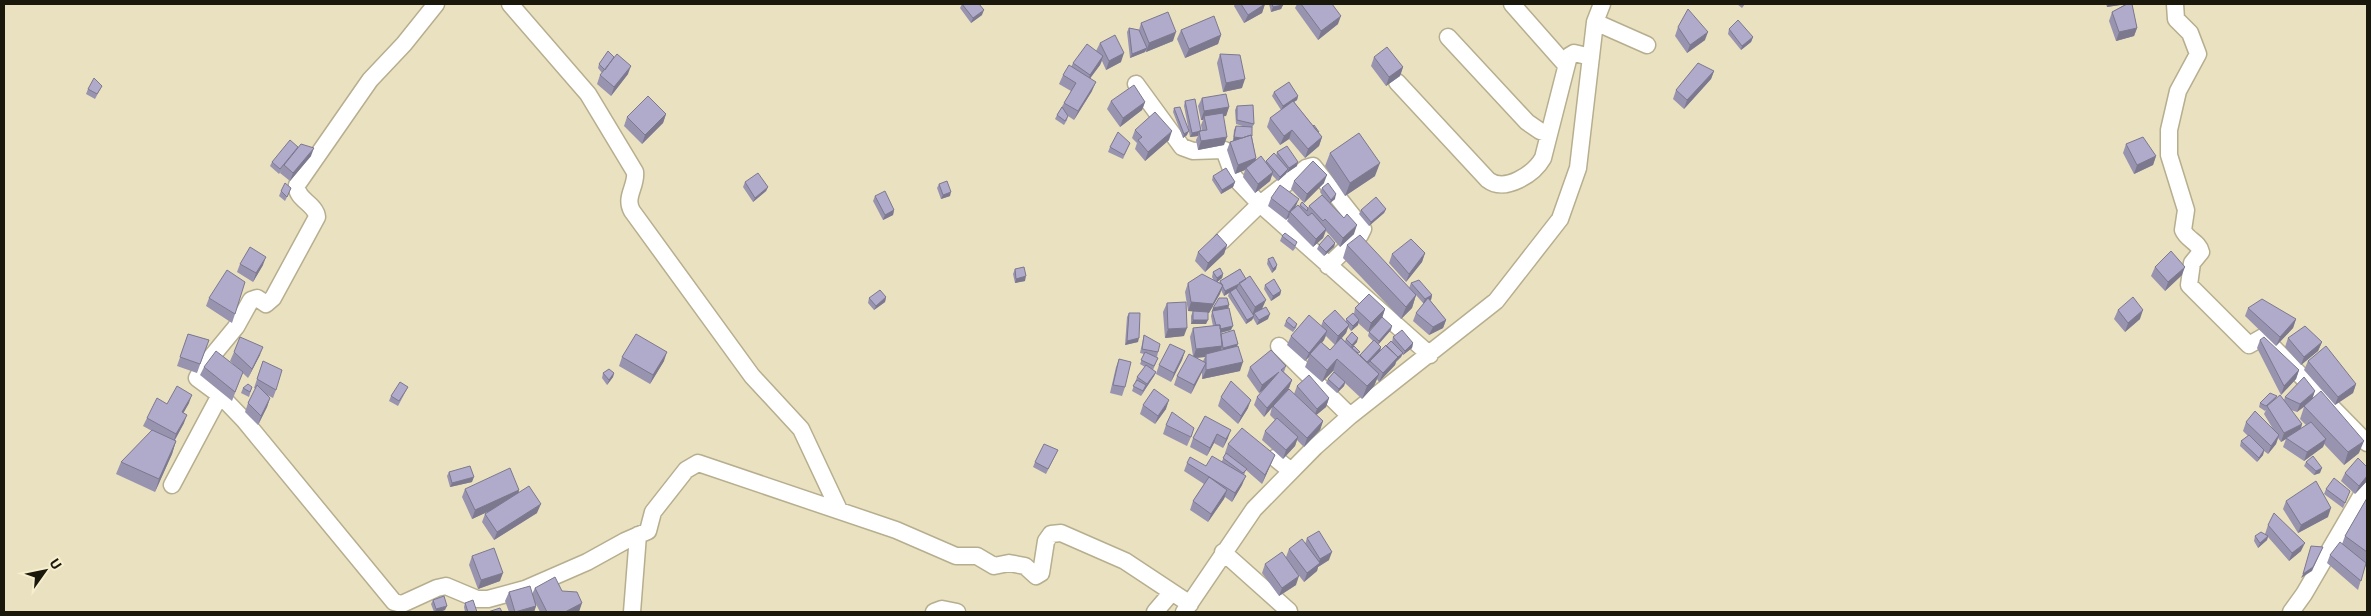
<svg xmlns="http://www.w3.org/2000/svg" width="2371" height="616" font-family="'Exo 2',sans-serif">
	<style>
		.lines { fill: none; stroke-linecap: round; stroke-linejoin: round }
		.street-casing { stroke: #b6ae8e; stroke-width: 19 }
		.street { stroke: #fff; stroke-width: 16 }
		.wall { fill: #9893af; fill-rule: evenodd }
		.shaded-wall { fill: #7c788e }
		.building { fill: #b1abcb; stroke: #7c788e }
	</style>
	<rect width="100%" height="100%" fill="#e9e1c0"/>
	<g class="lines">
		<g class="street-casing">
			<path id="street" d="M436 4 404 44 370 80 297 185C295 199 316 204 317 217L273 298 266 304 257 298 251 300 236 327 203 367 197 378 220 395 244 420 394 602 402 604 437 588 446 586 477 599H488L525 589 587 562 625 541 648 531 653 512 686 470 698 463 896 530 956 556H977L994 566 1009 563 1025 566 1036 576 1041 573 1046 541 1051 534 1061 533 1125 561 1190 604
				M510 4 588 94 635 172C637 186 624 197 632 211L752 376 801 429 839 510
				M1512 4 1565 64
				M2175 4 2176 19 2190 33 2198 54 2178 91 2169 130V155L2186 210 2183 230C2187 240 2199 242 2201 252L2192 263 2189 285 2249 345 2263 337 2367 443
				M1595 22 1647 45
				M1448 37 1527 122 1540 131 1549 134
				M1397 82 1488 180C1505 193 1534 174 1543 158L1569 56 1574 53 1591 57
				M1136 84 1182 147 1193 151 1224 150 1234 177 1260 204 1430 355
				M1222 241 1260 204 1306 168 1313 166 1363 229 1360 235 1328 266
				M1279 346 1350 416
				M1275 458 1291 471
				M172 485 220 395
				M1223 552 1289 611
				M632 612 638 535
				M934 612 942 609 957 612
				M1155 612 1172 592
				M1184 612 1254 509 1315 447 1350 416 1496 301 1560 219 1578 168 1595 22 1602 4
				M2291 612 2304 594 2367 486"/>
		</g>
		<use href="#street" class="street"/>
	</g>
	<path class="wall" d="M962 4 982 15 971 23 960 8Z
		M1235 4H1265L1262 13 1244 23 1234 6Z
		M1269 4H1283V5L1281 9 1271 12Z
		M1297 4H1332L1338 24 1318 40 1295 8Z
		M1737 4H1745L1742 8Z
		M2106 4H2132L2137 28 2134 36 2116 41 2109 21 2112 12 2126 4 2107 7Z
		M1141 23 1173 41 1146 52V50L1145 52 1130 58 1127 32 1129 28 1139 30Z
		M1678 27 1705 40 1687 53 1675 36Z
		M1729 29 1753 37 1751 42 1741 50 1728 34Z
		M1181 30 1221 35 1218 44 1185 58 1177 39Z
		M1100 43 1121 62 1106 70 1102 61 1100 65 1090 78 1092 91 1074 120 1068 116 1067 120 1064 125 1055 119 1057 115 1071 91 1059 84 1063 75 1071 67 1073 63 1096 51Z
		M1220 54 1242 88 1223 92 1217 63Z
		M1374 57 1403 67 1400 76 1386 86 1371 66Z
		M599 64 628 74 611 96 597 84 600 75 602 73 598 68Z
		M1714 71 1711 79 1684 109 1673 99 1676 90Z
		M102 86 95 99 86 94 88 89Z
		M1274 92 1298 96 1297 100 1294 102 1322 137 1319 146 1305 158 1289 139 1280 145 1267 127 1270 118 1281 110 1272 96Z
		M1202 98 1229 107 1226 116H1223L1224 145 1198 150 1196 140 1198 136 1190 137 1184 106 1185 101 1201 131H1202L1201 125 1203 120H1201L1198 106Z
		M1111 101 1145 102 1142 110 1120 127 1107 109Z
		M1237 106 1254 124 1252 128V136L1256 160 1265 162 1276 156 1277 152 1297 166 1287 172 1278 181 1272 175 1270 181 1255 193 1243 177 1245 170 1235 174 1227 150 1230 142 1233 141 1234 130 1236 126 1246 127 1236 124 1235 110Z
		M1174 108 1187 135 1183 138 1173 112Z
		M666 114 663 123 642 144 624 126 627 117Z
		M1135 130 1169 140 1145 161 1135 149 1137 143 1132 138Z
		M1130 143 1123 159 1108 152 1110 147Z
		M2126 144 2156 156 2153 165 2134 174 2123 153Z
		M298 147 311 156 290 181 280 173 282 170 279 174 270 166 272 162Z
		M1330 153 1375 176 1345 196 1325 166Z
		M1213 176 1235 182 1233 187 1221 194 1212 180Z
		M1294 181 1324 183 1304 203 1291 189Z
		M745 182 768 187 766 191 753 202 743 187Z
		M939 184 950 196 941 199 937 188Z
		M291 188 289 193 285 201 279 196 281 191Z
		M1322 188 1335 199 1330 203 1354 234 1340 247 1326 231 1323 238 1313 247 1287 221 1289 217 1286 220 1268 206 1271 198 1295 207 1299 206 1300 205 1308 208 1309 206 1322 195 1320 192Z
		M875 196 894 210 893 215 883 220 873 201Z
		M1386 209 1384 213 1369 226 1359 214 1361 210Z
		M1282 236 1296 247 1293 251 1280 241Z
		M1335 243 1334 247 1324 256 1317 249 1319 245Z
		M1227 245 1224 254 1205 272 1195 261 1198 252Z
		M1347 245 1409 288 1411 283 1432 295 1431 300H1430L1446 320 1443 328 1429 335 1413 321 1416 313 1424 303H1423L1416 295 1412 308 1401 319 1343 258Z
		M1425 253 1422 262 1406 282 1389 263 1392 254Z
		M1268 259 1276 269 1272 273 1267 264Z
		M240 264 263 265 253 282 237 272Z
		M2155 267 2182 275 2165 291 2151 276Z
		M1015 269 1025 281 1015 283 1013 274Z
		M1240 269 1268 319 1257 325 1253 318 1252 320 1246 324 1228 296 1229 293 1224 296 1221 290 1209 313H1208L1206 324H1191V316L1193 311H1188L1185 292 1188 283 1214 281 1212 277 1213 272 1223 274 1222 278 1217 282 1219 283 1220 281Z
		M1265 285 1281 291 1280 295 1271 301 1264 289Z
		M886 297 885 302 874 310 868 303 869 298Z
		M209 298 235 314 232 323 206 306Z
		M1167 303 1184 336 1165 338 1163 312Z
		M1213 308H1228L1231 330 1221 333V334L1237 346 1240 371 1202 379V372L1191 394 1174 385 1177 376 1193 356 1190 337 1193 328 1213 326 1211 316ZM1205 357 1203 361 1196 358Z
		M1355 308 1385 309 1382 318 1368 332 1358 323V325L1351 331 1348 327 1346 333 1342 338 1345 341 1346 339 1357 342 1352 348 1360 355 1373 341 1368 336 1369 332 1391 330 1378 344 1381 347 1380 351 1392 342 1393 337 1413 343 1412 348 1403 355 1402 354 1401 357 1396 361 1395 365 1379 382 1377 379 1374 386 1362 399 1345 383 1344 386 1337 393 1326 383 1328 379 1334 372 1333 371 1322 382 1305 367 1309 357 1305 361 1287 345 1291 336 1321 326 1323 321H1346V319L1354 314ZM1326 336 1335 345 1330 350 1322 343 1324 340Z
		M2248 308 2296 319 2293 328 2276 346 2245 316Z
		M2118 310 2140 319 2125 332 2114 319Z
		M1129 313 1138 342 1125 345 1127 317Z
		M1286 321 1297 324 1296 328 1293 332 1284 326Z
		M188 334 209 340 197 373 177 366Z
		M1144 335 1158 352 1157 357 1155 356 1158 358 1153 370 1156 372 1154 376 1146 388 1141 396 1132 391 1137 377 1145 367 1140 364 1144 354 1140 353Z
		M2288 338 2322 342 2318 351 2301 365 2285 347Z
		M2260 340 2299 370 2296 379 2281 395 2257 348Z
		M1185 351 1182 360 1171 382 1156 374 1159 365Z
		M234 352 260 355 248 378 230 361Z
		M622 357 664 361 650 384 619 366Z
		M1119 359 1125 387 1122 396 1110 393 1116 367Z
		M263 361 276 390 273 398 267 395 270 398 267 407 258 425 245 412 248 403 256 389 254 388Z
		M2308 361 2356 384 2353 393 2335 405 2304 370Z
		M1286 366 1284 372 1292 380 1289 388 1288 390 1294 394 1297 386 1329 398 1326 407 1316 415 1323 421 1320 430 1304 447 1297 440 1295 446 1283 459 1262 440 1265 431 1275 420 1270 415 1272 407 1264 417 1254 405 1257 397 1263 390 1259 393 1247 376 1250 367Z
		M204 367 243 372 232 401 200 375Z
		M603 373H614L613 377 607 385 602 378Z
		M252 387 249 397 241 393 243 388Z
		M408 387 406 391 398 406 389 401 391 396Z
		M2277 396 2276 399 2284 400 2285 397 2312 399 2359 453 2344 465 2324 444 2323 447 2304 461 2283 447 2286 439 2281 442 2278 438 2276 444 2268 454 2264 451 2263 455 2257 462 2240 446 2241 441 2248 436 2243 431 2246 422 2273 429 2264 414 2266 410 2265 411 2259 407 2260 403ZM2304 407 2300 419 2306 425 2301 429 2302 424 2291 410 2297 412Z
		M1221 397 1248 408 1238 424 1218 406Z
		M189 403 183 413 184 423 175 440 176 441 172 454 155 492 116 474 121 462 152 431 143 426 147 418 167 404Z
		M1143 405 1166 409 1155 424 1140 414Z
		M1205 416 1228 438 1223 448 1214 443 1207 456 1190 447 1193 438Z
		M1166 425 1191 437 1187 446 1163 434Z
		M1228 444 1275 455 1271 464 1262 484 1246 470 1244 475 1242 485 1232 502 1225 497 1208 522 1190 510 1193 501 1204 484 1184 471 1187 463 1206 466 1222 461 1226 453H1225Z
		M1058 450 1046 474 1033 467 1035 462Z
		M2306 462 2320 473 2314 475 2304 466Z
		M2367 467V481L2355 494 2341 481 2345 473Z
		M449 472 472 482 450 487 447 476Z
		M465 489 519 490V492L537 513 494 540 482 522 485 514 489 511 472 519 462 497Z
		M2326 489 2350 491 2343 508 2324 494Z
		M2367 498V568L2365 566 2358 590 2327 563 2330 555 2342 544 2345 536Z
		M2286 501 2328 517 2298 533 2283 509Z
		M2268 525 2301 551 2289 561 2268 537 2267 540 2258 548 2254 541 2255 536 2265 534Z
		M1307 538 1329 560 1318 567 1317 571 1304 582 1293 568 1296 585 1279 596 1262 573 1265 564 1286 557 1289 549 1305 544Z
		M472 556 500 581 478 589 469 565Z
		M535 588 562 591 579 612H540L536 604V606L534 612H509L505 601 509 592 532 594Z
		M433 600 445 610 439 612H434L431 604Z
		M465 603 477 612H465L464 607Z"/>
	<path class="shaded-wall" d="M1265 4 1262 13 1244 23 1248 15Z
		M2108 4H2127L2107 7Z
		M1283 5 1281 9 1271 12 1273 7Z
		M984 10 982 15 971 23 973 18Z
		M1341 16 1338 24 1318 40 1321 31Z
		M2137 28 2134 36 2116 41 2119 32Z
		M1176 32 1173 41 1146 52 1149 43Z
		M1708 32 1705 40 1687 53 1690 45Z
		M1221 35 1218 44 1185 58 1189 49Z
		M1753 37 1751 42 1741 50 1742 46Z
		M1147 48 1145 52 1130 58 1132 54Z
		M1124 53 1121 62 1106 70 1109 61Z
		M1103 56 1100 65 1086 84 1090 75Z
		M631 66 628 74 611 96 614 87Z
		M1403 67 1400 76 1386 86 1389 77Z
		M1714 71 1711 79 1684 109 1687 100Z
		M1245 79 1242 88 1223 92 1226 83Z
		M1096 82 1092 91 1074 120 1078 111Z
		M1298 96 1297 100 1281 110 1283 106Z
		M1145 102 1142 110 1120 127 1123 118Z
		M1229 107 1226 116 1205 119 1204 116 1203 120H1201L1204 111Z
		M666 114 663 123 642 144 645 135Z
		M1292 130 1289 139 1280 145 1284 136Z
		M1172 131 1169 140 1145 161 1148 152Z
		M1189 131 1187 135 1183 138 1184 134Z
		M1199 131 1198 136 1190 137 1192 133Z
		M1227 137 1224 145 1198 150 1201 141Z
		M1234 137 1251 139 1233 142Z
		M1322 137 1319 146 1305 158 1308 149Z
		M314 148 311 156 290 181 293 173Z
		M2156 156 2153 165 2134 174 2137 165Z
		M1256 158 1253 167 1246 168 1245 170 1235 174 1238 165Z
		M1298 162 1297 166 1287 173 1289 168Z
		M1380 163 1375 176 1345 196 1350 183Z
		M1288 169 1286 174 1278 181 1280 177Z
		M1273 172 1270 181 1255 193 1258 184Z
		M1327 175 1324 183 1304 203 1307 194Z
		M1235 182 1233 187 1221 194 1222 190Z
		M768 187 766 191 753 202 755 198Z
		M951 192 950 196 941 199 943 195Z
		M1336 194 1335 199 1329 204 1331 200Z
		M1299 199 1295 208 1290 212 1289 217 1286 220 1289 212Z
		M1386 209 1384 213 1369 226 1371 222Z
		M894 210 893 215 883 220 885 215Z
		M1357 225 1354 234 1340 247 1343 238Z
		M1326 229 1323 238 1313 247 1316 239Z
		M1335 243 1334 247 1324 256 1326 252Z
		M1227 245 1224 254 1205 272 1208 263Z
		M1425 253 1422 262 1406 282 1409 274Z
		M266 257 263 265 253 282 256 273Z
		M1277 265 1276 269 1272 273 1273 269Z
		M2185 267 2182 275 2165 291 2168 282Z
		M1223 274 1222 278 1216 283 1217 278Z
		M1026 276 1025 281 1015 283 1016 279Z
		M1239 284 1237 288 1224 296 1225 291Z
		M1223 285 1220 294 1209 313 1188 311 1191 302Z
		M1281 291 1280 295 1271 301 1273 296Z
		M1416 295 1412 308 1401 319 1406 307Z
		M1432 295 1431 300 1423 303 1425 299Z
		M886 297 885 302 874 310 876 306Z
		M1266 300 1262 309 1254 313V315L1252 316 1255 307Z
		M1229 305 1228 310 1212 311 1213 308Z
		M1385 309 1382 318 1368 332 1371 323Z
		M2143 310 2140 319 2125 332 2128 323Z
		M1270 314 1268 319 1257 325 1259 320Z
		M1254 316 1252 320 1246 324 1247 320Z
		M2296 319 2293 328 2276 346 2280 337Z
		M1193 320H1208L1206 324H1191Z
		M1359 320 1358 325 1351 331 1353 326Z
		M1446 320 1443 328 1429 335 1433 327Z
		M1349 325 1346 333 1335 345 1338 336Z
		M1233 326 1231 330 1215 334 1217 329Z
		M1392 326 1391 330 1378 345 1379 341Z
		M1187 328 1184 336 1165 338 1168 329Z
		M1327 331 1324 340 1311 355 1310 354 1309 357 1305 361 1309 353Z
		M1139 338 1138 342 1125 345 1127 341Z
		M1358 338 1357 342 1350 349 1352 345Z
		M2322 342 2318 351 2301 365 2304 357Z
		M1413 343 1412 348 1403 355 1405 351Z
		M1238 344 1236 348 1222 352 1223 348Z
		M1222 346 1219 355 1206 354 1205 357 1193 358 1196 349Z
		M263 347 260 355 248 378 252 369Z
		M1381 347 1380 351 1365 367 1367 363Z
		M1185 351 1182 360 1171 382 1174 373Z
		M667 352 664 361 650 384 653 375Z
		M1403 353 1401 357 1396 362 1398 357Z
		M1398 357 1395 365 1379 382 1383 373Z
		M1337 359 1333 371 1322 382 1327 370Z
		M1243 362 1240 371 1202 379 1206 370Z
		M1206 363 1202 372 1191 394 1194 385Z
		M2299 370 2296 379 2281 395 2284 386Z
		M1156 372 1154 376 1146 388 1141 396 1147 384Z
		M1279 372 1276 380 1259 393 1262 385Z
		M614 373 613 377 607 385 609 380Z
		M1379 374 1374 386 1362 399 1367 386Z
		M1292 380 1289 388 1264 417 1267 408Z
		M1345 382 1344 386 1337 393 1339 389Z
		M2356 384 2353 393 2335 405 2338 397Z
		M2315 391 2312 400 2297 412 2300 404Z
		M192 395 189 403 179 421 182 412Z
		M270 398 267 407 258 425 261 416Z
		M1329 398 1326 407 1314 417 1317 409Z
		M1169 400 1166 409 1155 424 1158 416Z
		M1251 400 1248 408 1238 424 1241 416Z
		M187 415 184 423 173 443 176 434Z
		M1323 421 1320 430 1304 447 1307 438Z
		M2302 424 2299 433 2286 438V439L2281 442 2284 433Z
		M1231 430 1228 438 1223 448 1226 439Z
		M1217 434 1214 443 1207 456 1210 448Z
		M2279 435 2276 444 2268 454 2271 446Z
		M1298 437 1295 446 1283 459 1286 450Z
		M2326 439 2323 447 2304 461 2307 452Z
		M176 441 172 454 155 492 159 479Z
		M2364 441 2359 453 2344 465 2348 452Z
		M2264 450 2263 455 2257 462 2259 458Z
		M1275 455 1271 464 1262 484 1265 475Z
		M2322 468 2320 473 2314 475 2316 471Z
		M1246 476 1242 485 1232 502 1235 493Z
		M2367 476V481L2355 494 2359 486Z
		M474 477 472 482 450 487 452 483Z
		M519 490 516 499 472 519 475 510Z
		M1227 490 1224 499 1208 522 1211 514Z
		M541 504 537 513 494 540 497 532Z
		M2331 508 2328 517 2298 533 2301 525Z
		M2268 536 2267 540 2258 548 2260 543Z
		M2305 543 2301 551 2289 561 2292 553Z
		M2323 547 2312 571 2301 578 2303 574Z
		M1332 552 1329 560 1318 567 1317 571 1304 582 1307 573 1318 564 1320 559Z
		M503 573 500 581 478 589 481 580Z
		M1299 576 1296 585 1279 596 1282 588Z
		M582 603 579 612H565Z
		M447 606 445 610 439 612H435L436 609Z
		M536 606 534 612H517Z"/>
	<path class="building" d="M962 4H979L984 10 973 18Z
		M1241 4H1265L1248 15Z
		M1272 4H1283V5L1273 7Z
		M1301 4H1332L1341 16 1321 31Z
		M2127 4H2132L2137 28 2119 32 2112 12Z
		M1688 9 1708 32 1690 45 1678 27Z
		M1168 12 1176 32 1149 43 1141 23Z
		M1214 16 1221 35 1189 49 1181 30Z
		M1738 20 1753 37 1742 46 1729 29Z
		M1129 28 1139 30 1147 48 1132 54Z
		M1115 35 1124 53 1109 61 1100 43Z
		M1087 44 1103 56 1090 75 1073 63Z
		M1387 47 1403 67 1389 77 1374 57Z
		M608 51 614 57 605 70 599 64Z
		M617 54 631 66 614 87 600 75Z
		M1220 54 1240 55 1245 79 1226 83Z
		M1698 63 1714 71 1687 100 1676 90Z
		M1069 65 1096 82 1078 111 1064 103 1076 83 1063 75Z
		M94 78 102 86 97 94 88 89Z
		M1289 82 1298 96 1283 106 1274 92Z
		M1134 85 1145 102 1123 118 1111 101Z
		M1226 94 1229 107 1204 111 1202 98Z
		M648 96 666 114 645 135 627 117Z
		M1195 99 1201 131 1192 133 1185 101Z
		M1293 101 1322 137 1308 149 1292 130 1284 136 1270 118Z
		M1253 105 1254 124 1237 120V106Z
		M1062 107 1068 116 1065 121 1057 115Z
		M1180 107 1189 131 1184 134 1174 108Z
		M1155 112 1172 131 1148 152 1138 140 1142 137 1135 130Z
		M1223 113 1227 137 1201 141 1199 131 1207 130 1204 116Z
		M1314 125 1319 132H1318L1313 126Z
		M1236 126 1252 127V136L1251 135 1242 138 1234 137Z
		M1118 132 1130 143 1124 155 1110 147Z
		M1359 133 1380 163 1350 183 1330 153Z
		M1251 135 1256 158 1238 165 1230 142Z
		M2143 137 2156 156 2137 165 2126 144Z
		M290 140 298 147 280 169 272 162Z
		M301 144 314 148 293 173 284 165Z
		M1287 146 1298 162 1289 168 1277 152Z
		M1274 153 1288 169 1280 177 1266 161Z
		M1261 156 1273 172 1258 184 1246 168Z
		M1313 161 1327 175 1307 194 1294 181Z
		M1226 168 1235 182 1222 190 1213 176Z
		M758 173 768 187 755 198 745 182Z
		M947 181 951 192 943 195 939 184Z
		M285 183 291 188 287 197 281 191Z
		M1328 183 1336 194 1331 200 1322 188Z
		M1280 185 1299 199 1289 212 1271 198Z
		M885 191 894 210 885 215 875 196Z
		M1322 195 1344 218 1347 214 1357 225 1343 238 1325 219 1323 221 1309 206Z
		M1376 197 1386 209 1371 222 1361 210Z
		M1302 202 1308 208 1307 211 1300 205Z
		M1298 205 1308 216 1312 213 1326 229 1316 239 1290 212Z
		M1285 233 1297 242 1295 246 1282 236Z
		M1217 234 1227 245 1208 263 1198 252Z
		M1328 235 1335 243 1326 252 1319 245Z
		M1360 235 1416 295 1406 307 1347 245Z
		M1411 239 1425 253 1409 274 1392 254Z
		M250 247 266 257 256 273 240 264Z
		M2171 251 2185 267 2168 282 2155 267Z
		M1273 257 1277 265 1273 269 1268 259Z
		M1024 267 1026 276 1016 279 1015 269Z
		M1220 268 1223 274 1217 278 1213 272Z
		M1240 269 1246 279 1239 284 1225 291 1220 281Z
		M227 270 245 282 235 314 209 298Z
		M1202 274 1223 285 1213 304 1191 302 1188 283Z
		M1250 276 1266 300 1255 307 1239 283Z
		M1274 279 1281 291 1273 296 1265 285Z
		M1419 280 1432 295 1425 299 1411 283Z
		M1236 288 1254 316 1247 320 1230 292Z
		M880 290 886 297 876 306 869 298Z
		M1369 294 1385 309 1371 323 1355 308Z
		M2133 297 2143 310 2128 323 2118 310Z
		M1219 298H1227L1229 305 1213 308Z
		M1428 298 1446 320 1433 327 1416 313Z
		M2262 299 2296 319 2280 337 2248 308Z
		M1186 302 1187 328 1168 329 1167 303Z
		M1266 307 1270 314 1259 320 1254 313Z
		M1229 308 1233 326 1220 329V325H1216L1212 311Z
		M1335 310 1349 325 1338 336 1323 321Z
		M1193 311 1208 312V320H1193Z
		M1129 313H1140L1139 338 1127 341Z
		M1353 313 1359 320 1353 326 1346 319Z
		M1309 315 1327 331 1309 353 1291 336Z
		M1289 317 1297 324 1294 328 1286 321Z
		M1382 317 1392 326 1379 341 1369 332Z
		M1220 325 1222 346 1196 349 1193 328Z
		M2305 326 2322 342 2304 357 2288 338Z
		M1234 330 1238 344 1223 348 1221 334Z
		M1402 330 1413 343 1405 351 1393 337Z
		M1352 332 1358 338 1352 345 1346 339Z
		M188 334 209 340 200 364 180 357Z
		M636 334 667 352 653 375 622 357Z
		M1144 335 1160 344 1158 352 1142 349Z
		M240 337 263 347 252 369 234 352Z
		M2264 337 2299 370 2284 386 2260 340Z
		M1341 338 1379 374 1367 386 1337 359 1327 370 1310 354 1321 342 1330 350Z
		M1374 340 1381 347 1367 362 1360 355Z
		M1391 341 1403 353 1398 357 1386 346Z
		M1170 344 1185 351 1174 373 1159 365Z
		M1386 345 1398 357 1383 373 1370 361Z
		M1238 346 1243 362 1206 370V363L1194 385 1177 376 1189 354 1206 363V354Z
		M1354 346 1360 352 1358 353 1352 348Z
		M2326 346 2356 384 2338 397 2308 361Z
		M1271 350 1286 366 1281 370 1292 380 1267 408 1257 397 1279 372 1262 385 1250 367Z
		M216 351 243 372 235 392 204 367Z
		M1145 352 1158 358 1154 366 1141 360Z
		M1119 359 1131 362 1125 387 1113 385Z
		M263 361 282 370 276 390 257 379Z
		M1146 365 1156 372 1147 384 1137 377Z
		M609 369 614 373 609 380 603 373Z
		M1334 372 1345 382 1339 389 1328 379Z
		M1309 375 1329 398 1317 409 1297 386Z
		M2304 377 2315 391 2300 404 2285 397Z
		M1137 380 1146 385 1143 391 1133 386Z
		M1231 381 1251 400 1241 416 1221 397Z
		M400 382 408 387 399 401 391 396Z
		M248 384 252 387 250 392 243 388Z
		M257 385 270 398 261 416 248 403Z
		M177 386 192 395 182 412 187 415 176 434 147 418 157 398 167 404Z
		M1154 389 1169 400 1158 416 1143 405Z
		M1289 389 1323 421 1307 438 1273 406Z
		M2321 391 2364 441 2348 452 2304 406Z
		M2270 393 2277 396 2266 406 2260 403Z
		M2280 395 2302 424 2284 433 2267 406Z
		M2255 411 2279 435 2271 446 2246 422Z
		M1172 412 1194 428 1191 437 1166 425Z
		M1205 416 1231 430 1226 439 1217 434 1210 448 1193 438Z
		M1277 418 1298 437 1286 450 1265 431Z
		M2311 422 2326 439 2307 452 2286 438Z
		M1242 428 1275 455 1265 475 1228 444Z
		M152 430 176 441 159 479 121 462Z
		M2249 435 2264 450 2259 458 2241 441Z
		M1044 444 1058 450 1048 469 1035 462Z
		M1226 453 1247 469 1243 473 1223 458Z
		M1212 456 1246 476 1235 493 1187 463 1190 457 1206 466Z
		M2313 456 2322 468 2316 471 2306 462Z
		M2358 458 2367 467V476L2359 486 2345 473Z
		M470 466 474 477 452 483 449 472Z
		M510 468 519 490 475 510 465 489Z
		M1209 477 1227 490 1211 514 1193 501Z
		M2334 478 2350 491 2345 503 2326 489Z
		M2316 481 2331 508 2301 525 2286 501Z
		M529 486 541 504 497 532 485 514Z
		M2367 498V552L2345 536Z
		M2274 513 2305 543 2292 553 2268 525Z
		M1319 531 1332 552 1320 559 1307 538Z
		M2261 532 2268 536 2260 543 2255 536Z
		M1302 539 1320 563 1307 573 1289 549Z
		M2340 542 2366 563 2361 581 2330 555Z
		M2311 546 2323 547 2313 567 2303 574Z
		M494 548 503 573 481 580 472 556Z
		M1282 552 1299 576 1282 588 1265 564Z
		M555 577 562 591 577 592 582 603 565 612H547L535 588Z
		M530 586 536 606 515 612 509 592Z
		M444 596 447 606 436 609 433 600Z
		M473 600 477 612H468L465 603Z
		M500 608 502 612H488Z"/>
	<rect width="2371" height="616" fill="none" stroke="#1a170b" stroke-width="10"/>
	<g transform="translate(45 571) rotate(57)" stroke="#f6eecd" stroke-width="4" paint-order="stroke">
	<path d="M0-4L9 19L0 12L-9 19Z" fill="#1a170b"/>
	<text y="-8" font-size="14" font-weight="bold" text-anchor="middle" fill="#1a170b">U</text>
	</g>
</svg>
